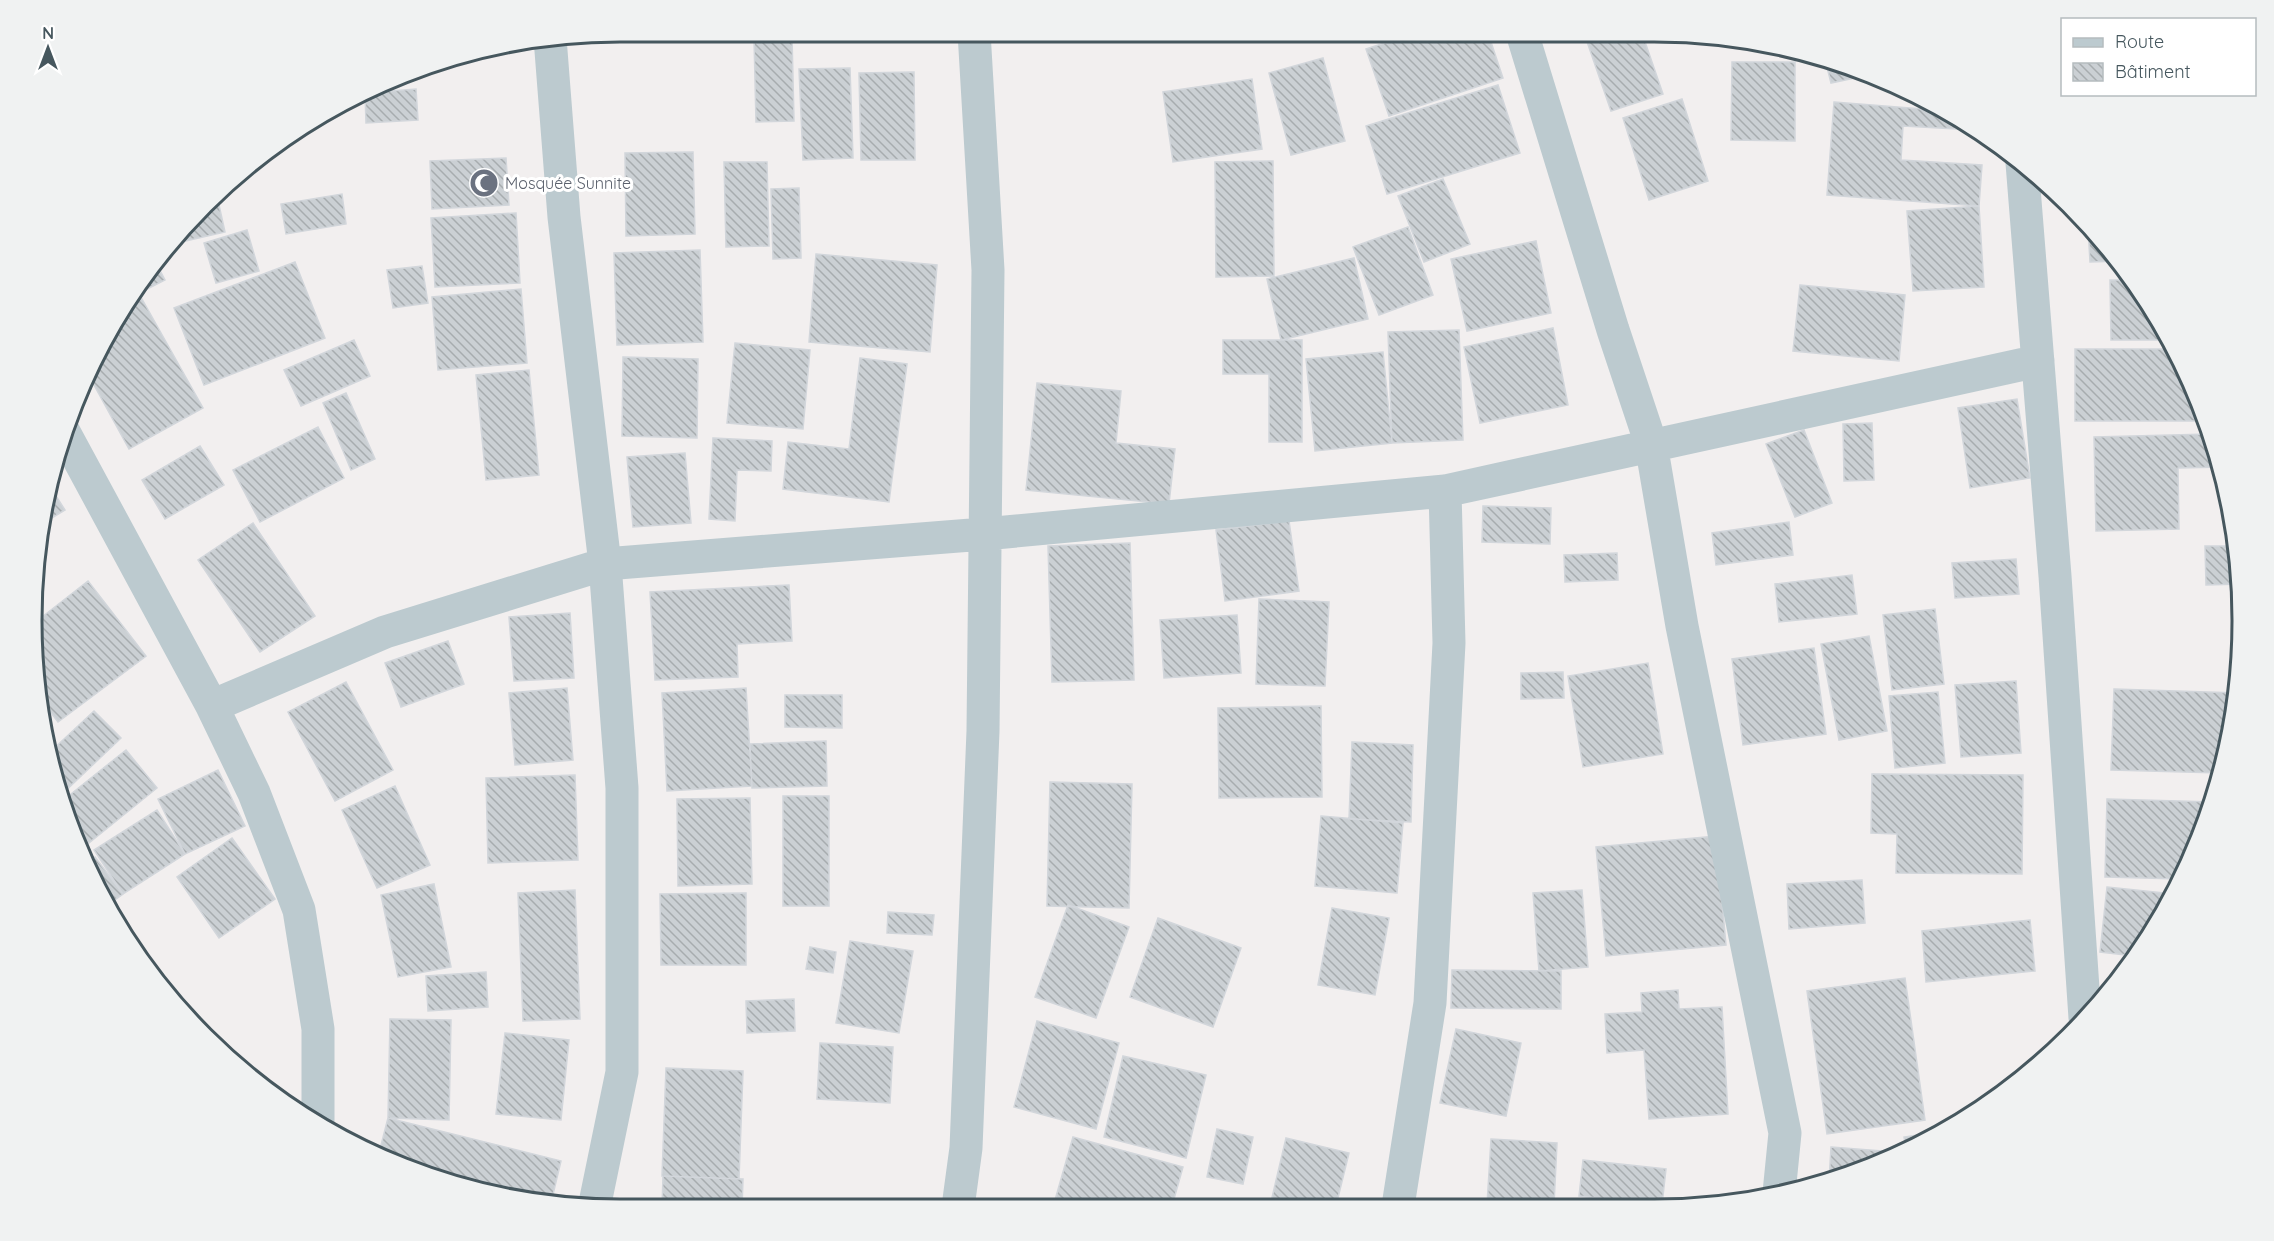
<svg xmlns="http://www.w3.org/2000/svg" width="2274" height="1241" font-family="Quicksand,sans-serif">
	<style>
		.building { fill: url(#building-back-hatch); stroke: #d2d6db; stroke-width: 1.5 }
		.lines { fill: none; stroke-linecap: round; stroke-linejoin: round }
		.minor { stroke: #bccacf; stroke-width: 33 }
		.labels { text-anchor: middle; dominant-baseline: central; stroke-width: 6; stroke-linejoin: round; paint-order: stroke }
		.worship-label { font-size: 16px; fill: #5b616d; stroke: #fff; text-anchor: start }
		.rim { fill: none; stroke: #46575e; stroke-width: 3 }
	</style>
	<defs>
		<pattern id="building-back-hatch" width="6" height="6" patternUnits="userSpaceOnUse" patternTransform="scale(1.5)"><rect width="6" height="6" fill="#cbd0d4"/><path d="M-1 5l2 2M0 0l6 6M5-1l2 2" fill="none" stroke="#a7acaf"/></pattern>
	</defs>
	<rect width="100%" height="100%" fill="#f2efef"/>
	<path class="building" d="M1418 32 1488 33 1503 78 1389 116 1366 49Z
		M1584 33H1642L1663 94 1611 111Z
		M792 36 794 121 756 122 754 38Z
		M1323 58 1345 141 1291 155 1269 73Z
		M1825 59 1864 76 1831 83Z
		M1732 62H1795V141L1731 140Z
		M850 68 853 158 803 160 799 69Z
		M914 72 915 160H861L859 73Z
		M1252 79 1262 149 1173 162 1163 92Z
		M1498 85 1520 153 1387 194 1366 126Z
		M416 89 418 120 366 123 365 93Z
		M1682 99 1708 181 1649 200 1623 118Z
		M1834 102 1948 111 1976 130 1903 126 1901 160 1982 165 1979 206 1827 195Z
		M693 152 695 234 626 236 625 153Z
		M506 158 509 205 432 209 430 161Z
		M1273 161 1274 276 1216 277 1215 162Z
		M724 162H767L769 246 726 247Z
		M1443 179 1470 244 1424 262 1398 196Z
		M799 188 801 258 773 259 771 189Z
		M342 194 346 224 286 234 281 204Z
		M217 196 225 232 168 245 178 232Z
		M1979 206 1984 287 1913 291 1907 211Z
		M516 213 520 283 435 287 431 218Z
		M1408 227 1433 295 1379 315 1353 247Z
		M2088 227 2120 261 2090 262Z
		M247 230 259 271 216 283 204 243Z
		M1536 241 1551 313 1467 331 1451 259Z
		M700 250 703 342 617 345 614 253Z
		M816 254 937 265 930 352 809 342Z
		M1354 258 1368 319 1281 340 1267 279Z
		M155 261 165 280 128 299 131 294Z
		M295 262 325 338 204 385 174 308Z
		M422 266 428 303 393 308 387 270Z
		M2110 280H2132L2169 340H2111Z
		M1800 285 1905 295 1899 361 1793 351Z
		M521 289 527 363 438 370 432 297Z
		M142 299 203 408 129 449 88 374 122 310Z
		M1553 328 1568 405 1480 423 1464 347Z
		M1459 330 1463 440 1392 443 1388 332Z
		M354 340 370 376 301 406 284 370Z
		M1223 340H1302V442H1269V374H1223Z
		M735 343 810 350 803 429 727 423Z
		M2075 349H2175L2205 421H2075Z
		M1383 352 1392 443 1315 451 1306 359Z
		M623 357 698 359 697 438 622 436Z
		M860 358 907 364 889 502 783 489 788 442 849 449Z
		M529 370 539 475 486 480 476 375Z
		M1037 383 1121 391 1116 443 1175 449 1169 504 1026 490Z
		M346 393 375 459 351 470 323 403Z
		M2017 399 2030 478 1970 488 1958 408Z
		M1872 423 1874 480 1844 481 1843 424Z
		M318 427 344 478 260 522 233 470Z
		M1804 430 1832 503 1795 517 1766 444Z
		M2210 434 2222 467 2178 468 2179 529 2096 531 2094 437Z
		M713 438 772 441 771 471 737 470 735 521 709 519Z
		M200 446 224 485 165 519 142 480Z
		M685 453 691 523 633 527 627 457Z
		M49 485 65 510 42 524Z
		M1483 506 1551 508 1550 544 1482 542Z
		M1289 521 1299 591 1225 601 1216 530Z
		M1789 522 1793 555 1716 565 1712 533Z
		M253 523 315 616 260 652 198 560Z
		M1130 543 1134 680 1052 682 1048 546Z
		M2205 546H2235L2241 584 2206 585Z
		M1617 553 1618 580 1565 582 1564 555Z
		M2016 559 2019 594 1955 598 1952 563Z
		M1852 575 1857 614 1779 622 1775 584Z
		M88 581 146 656 58 722 39 697 33 659V624Z
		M789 585 792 641 737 644 738 677 655 680 650 592Z
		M1259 599 1329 602 1325 686 1256 684Z
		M1935 609 1944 684 1892 690 1883 615Z
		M570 613 574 678 514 681 509 617Z
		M1237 615 1241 673 1164 678 1160 620Z
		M1869 636 1887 731 1839 740 1821 644Z
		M448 641 464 684 401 707 385 663Z
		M1814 648 1826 734 1743 745 1732 659Z
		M1648 663 1663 754 1583 767 1568 676Z
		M1563 672 1564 698 1521 699V673Z
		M2016 681 2021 753 1961 757 1955 685Z
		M346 682 393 770 335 801 288 712Z
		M567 688 573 760 515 765 509 693Z
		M746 688 752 786 667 791 662 693Z
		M2114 689 2238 693 2220 773 2111 770Z
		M1938 692 1945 763 1895 768 1889 696Z
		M785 695H842V728L785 727Z
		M1321 706 1322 797 1219 798 1218 708Z
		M94 711 121 738 60 796 48 754Z
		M826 741 827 786 752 788 750 744Z
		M1352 742 1413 745 1411 822 1349 819Z
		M126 750 157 788 79 851 61 802Z
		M218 770 245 826 185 854 158 799Z
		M1872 774 2023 775 2022 874 1896 873 1897 834 1871 833Z
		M575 775 578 860 488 863 486 778Z
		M1050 782 1132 784 1129 908 1047 906Z
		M395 786 430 865 377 888 342 810Z
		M783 796H829V906H783Z
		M750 798 752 884 678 886 677 799Z
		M2107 799 2213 802 2180 879 2105 877Z
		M157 810 185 854 123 894 94 850Z
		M1321 816 1403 823 1397 893 1315 886Z
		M1716 836 1726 945 1606 956 1596 847Z
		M232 838 275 899 219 938 177 877Z
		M95 857 123 894 108 905 86 864Z
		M1862 880 1865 923 1789 929 1787 884Z
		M434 884 451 967 398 977 381 895Z
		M2107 887 2173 894 2164 915 2134 956 2100 952Z
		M575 890 580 1019 523 1021 518 893Z
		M1582 890 1588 967 1539 971 1533 893Z
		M746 893V965H661L660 894Z
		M1068 905 1129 927 1096 1018 1035 997Z
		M1332 908 1389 918 1375 995 1318 985Z
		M888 912 934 915 932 935 887 933Z
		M1158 918 1241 948 1213 1027 1130 997Z
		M2030 920 2035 971 1926 982 1922 931Z
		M850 941 913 951 899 1033 836 1023Z
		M810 947 836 952 833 973 806 969Z
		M1452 970 1561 971V1009L1451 1008Z
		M486 972 488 1007 428 1011 426 976Z
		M1905 978 1925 1120 1827 1134 1807 991Z
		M1678 990 1679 1009 1722 1007 1728 1114 1649 1119 1644 1050 1607 1053 1605 1014 1642 1012 1641 993Z
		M794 999 795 1031 747 1033 746 1001Z
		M390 1019 451 1020 449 1120 388 1118Z
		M1037 1021 1119 1043 1096 1129 1014 1107Z
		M1456 1029 1521 1043 1506 1116 1440 1103Z
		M505 1033 569 1040 561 1120 496 1114Z
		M820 1043 893 1047 890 1103 817 1099Z
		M1123 1056 1206 1075 1186 1158 1104 1137Z
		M666 1068 743 1071 739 1179 662 1176Z
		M388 1118 561 1161 551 1203 468 1189 379 1153Z
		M1217 1129 1253 1137 1243 1184 1207 1177Z
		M1937 1132 1906 1147 1904 1137Z
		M1073 1137 1183 1167 1172 1206 1053 1207Z
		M1286 1138 1349 1153 1336 1206H1270Z
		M1491 1139 1557 1143 1554 1205H1487Z
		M1831 1147 1896 1152 1843 1178 1829 1182Z
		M1583 1160 1666 1169 1662 1205 1579 1196Z
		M663 1176 743 1179 742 1208H662Z"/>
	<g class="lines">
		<path class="minor" d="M1522 33 1613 330 1651 444 1682 626 1785 1133 1779 1193
			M550 38 564 217 605 564 622 788V1072L594 1208
			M2022 163 2055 576 2085 1018
			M64 432 212 706 254 793 299 910 318 1029V1125
			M212 706 385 632 605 564 984 534 1445 491 2038 361
			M1398 1206 1430 1003 1449 643 1445 491
			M958 1207 966 1148 983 731 988 270 974 32"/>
	</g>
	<defs>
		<g id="mosque-disc" transform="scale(1.5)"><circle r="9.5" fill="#6b7280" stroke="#fff"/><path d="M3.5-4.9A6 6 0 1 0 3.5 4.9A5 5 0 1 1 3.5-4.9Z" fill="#fff"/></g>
	</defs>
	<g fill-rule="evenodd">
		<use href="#mosque-disc" x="484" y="183"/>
	</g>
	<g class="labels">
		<g class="worship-label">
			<text x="505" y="183">Mosquée Sunnite</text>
		</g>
	</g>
	<path d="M0 0H2274V1241H0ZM620 42H1654A578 578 0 0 1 2232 620V621A578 578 0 0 1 1654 1199H620A578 578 0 0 1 42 621V620A578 578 0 0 1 620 42Z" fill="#f0f2f2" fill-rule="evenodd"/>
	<path class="rim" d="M620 42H1654A578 578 0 0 1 2232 620V621A578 578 0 0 1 1654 1199H620A578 578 0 0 1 42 621V620A578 578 0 0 1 620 42Z"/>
	<rect x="2061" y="18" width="195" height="78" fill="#ffffff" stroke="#b5bcbf" stroke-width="1.5"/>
	<rect x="2073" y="38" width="30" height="9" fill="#bccacf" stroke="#b5bcbf" stroke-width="1.5"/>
	<text x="2115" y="48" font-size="18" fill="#46575e">Route</text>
	<rect x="2073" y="63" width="30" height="18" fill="url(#building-back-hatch)" stroke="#b5bcbf" stroke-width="1.5"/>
	<text x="2115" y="78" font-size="18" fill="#46575e">Bâtiment</text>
	<g transform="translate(48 48)" stroke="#ffffff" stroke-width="4.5" paint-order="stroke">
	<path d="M0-4.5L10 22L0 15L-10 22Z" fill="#46575e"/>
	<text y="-9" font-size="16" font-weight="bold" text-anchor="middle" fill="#46575e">N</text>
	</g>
</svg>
